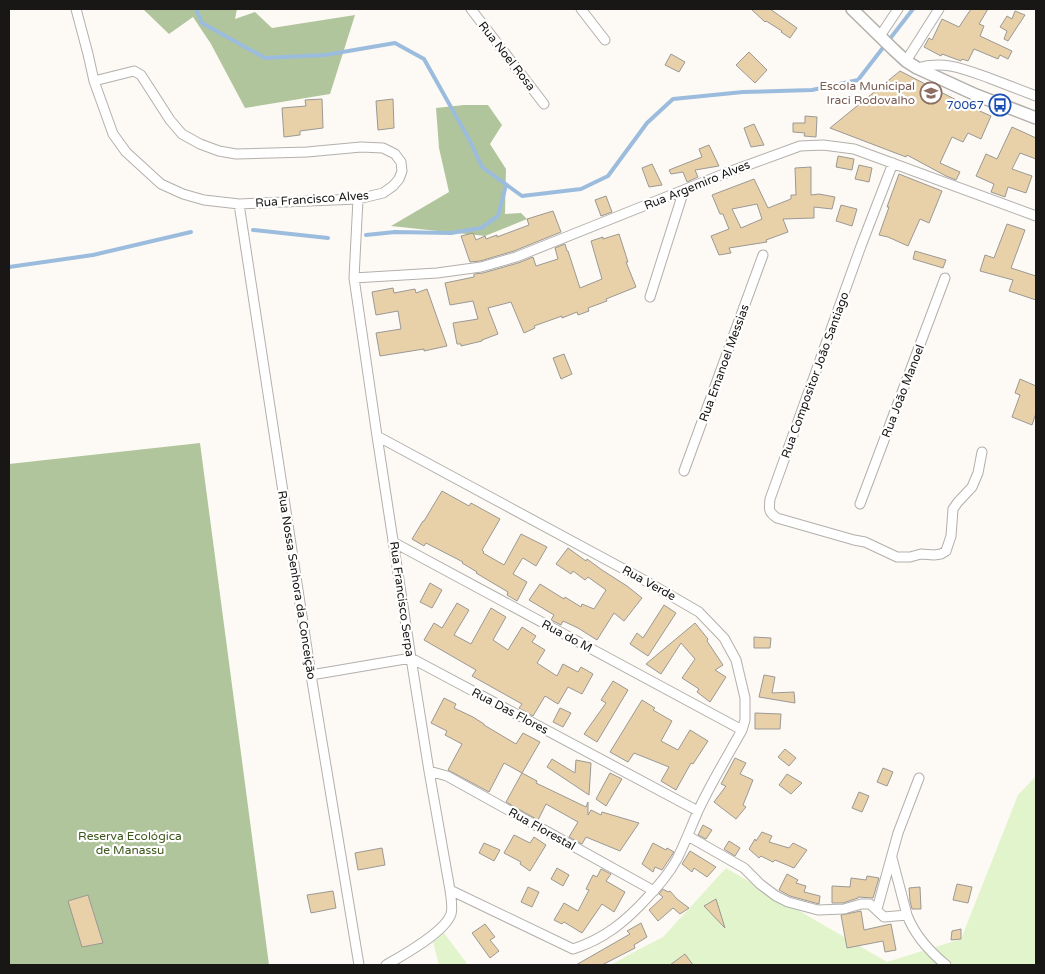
<svg xmlns="http://www.w3.org/2000/svg" width="1045" height="974" font-family="'Varela Round',sans-serif">
	<style>
		.green { fill: #e1f4cc }
		.forest { fill: #b1c59c }
		.lines { fill: none; stroke-linecap: round; stroke-linejoin: round }
		.stream { stroke: #9cbcde; stroke-width: 4 }
		.building { fill: #e8d1a9; stroke: #9b9894; fill-rule: evenodd }
		.minor-casing { stroke: #b3b0ac; stroke-width: 11 }
		.tertiary-casing { stroke: #b3b0ac; stroke-width: 14 }
		.minor { stroke: #fff; stroke-width: 9 }
		.tertiary { stroke: #fff; stroke-width: 11 }
		.labels { text-anchor: middle; dominant-baseline: central; stroke-width: 4.5; stroke-linejoin: round; paint-order: stroke }
		.street-label { font-size: 12px; fill: #181715; stroke: #fff }
		.education-label { font-size: 12px; fill: #785e54; stroke: #fff; text-anchor: end }
		.transit-label { font-size: 12px; fill: #164399; stroke: #fff; text-anchor: end }
		.park-label { font-size: 12px; fill: #3f571c; stroke: #fff }
	</style>
	<rect width="100%" height="100%" fill="#fdfaf6"/>
	<path class="green" d="M1036 776V965H611L632 953 663 937 726 868 887 962 961 939 1018 795Z
		M444 933 468 965H439L433 942Z"/>
	<path class="forest" d="M143 9H237L235 19 255 12 272 28 355 15 330 94 245 108 211 44 193 17 169 34Z
		M464 105H488L502 125 490 144 506 169 505 214 521 213 527 219 485 236 391 226 449 192 439 148 436 108Z
		M200 443 269 965H9V464Z"/>
	<g class="lines">
		<path class="stream" d="M196 9 202 23 265 58 325 55 395 43 424 59 470 141 482 167 522 196 581 189 608 176 647 123 673 99 743 92 812 90 858 80 913 9
			M253 230 328 238
			M366 235 395 232 451 233 481 228 498 216 506 185
			M9 267 93 255 191 232"/>
	</g>
	<path class="building" d="M751 9H770L797 28 790 38 781 32 782 31 766 21 765 22Z
		M971 9H988L979 24 984 26 980 36 1012 51 1008 59 1000 55 998 59 974 49 968 61 962 59 961 61 942 54 941 56 924 47 929 38 932 40 942 19 959 27Z
		M1015 11 1025 15 1008 41 1004 39 1007 31 1000 27 1007 16 1012 19Z
		M749 52 767 70 755 83 736 65Z
		M671 54 685 62 679 72 665 65Z
		M900 71 966 105 991 116 981 139 968 133 963 142 952 137 940 163 960 172 956 180 946 176 907 155 906 157 830 128Z
		M322 99 323 128 300 131V135L284 137 282 108 306 106 305 100Z
		M393 99 394 128 378 130 376 101Z
		M805 116 817 117 816 137 804 136 805 133 793 132V123H805Z
		M754 124 764 145 751 147 744 128Z
		M1012 127 1036 138V159L1020 153 1012 169 1032 176 1026 193 1008 187 1005 197 991 192 994 184 976 176 986 154 997 159Z
		M709 145 719 166 695 170 698 177 687 182 683 172 671 174 669 170 702 157 699 149Z
		M838 156 854 159 852 170 836 167Z
		M652 164 662 185 649 187 642 168Z
		M859 165 872 168 869 182 855 179Z
		M811 167V195L819 194 835 197 832 209 814 207V218L783 219 788 232 766 240 767 242 729 248 731 253 719 255 711 236 729 229 723 214H720L712 195 754 179 768 208 791 199V195H796L795 168ZM757 204 762 219 741 228 732 209Z
		M899 174 942 191 929 223 920 219 908 246 888 237 879 235 889 207H887Z
		M606 196 612 212 601 216 595 200Z
		M841 205 857 209 852 226 836 221Z
		M553 211 561 232 514 251 480 261 470 262 461 236 473 233 476 240 485 236 486 239 497 235V237L529 225 527 219Z
		M1007 224 1025 230 1011 268 1036 276V300L1009 291 1013 280 980 271 985 255 994 258Z
		M619 234 628 262H626L636 287 606 299 607 301 588 308 589 311 578 315 577 312 562 318V316L534 326 535 328 524 333 511 302 488 308 498 334 482 340V341L461 346V344H457L453 323 478 319 473 301 450 305 445 283 474 277V274L483 273 518 263 533 257 536 266 558 259 555 248 565 244 567 251H568L580 288 602 279 591 241 603 237V239Z
		M915 251 946 260 943 268 913 259Z
		M393 288 394 293 415 289 416 293 427 289 447 346 424 351V349L380 356 376 333 401 329 398 311 376 315 372 292Z
		M564 354 572 374 561 379 553 358Z
		M1020 379 1036 386V413L1032 425 1012 417 1020 395 1015 393Z
		M442 491 469 506 471 503 500 519 482 550 484 552 483 553 504 565 521 534 547 547 536 566 523 558 522 559 513 574 527 582 517 601 507 595 508 592 476 573 477 572 462 563 463 562 426 543 424 546 412 539 423 521H424Z
		M568 548 586 561 587 559 602 570 627 586 642 598 624 621 614 613 597 640 578 628 563 621 561 625 551 620 554 615 529 600 540 584 564 599 565 597 581 607 582 604 594 609 606 590 588 577 585 580 573 571 571 574 556 564Z
		M430 583 442 590 432 608 420 602Z
		M457 603 469 610 454 635 471 644 491 608 506 617 493 640 508 650 522 627 536 636 532 642 545 650 537 663 557 676 563 664 578 672 581 667 593 674 582 694 568 687 558 704 545 696 533 716 519 708 522 704 472 676 476 670 424 640 434 623 442 628Z
		M664 605 676 613 648 656 630 644 637 633 643 638Z
		M695 623 708 639 707 641 723 665 715 670 726 677 710 702 697 692 699 689 682 678 695 659 681 643 661 674 646 664Z
		M754 637 771 638 770 648H754Z
		M764 675 775 677 772 693 794 692 795 703 759 697Z
		M613 681 628 690 597 742 584 734 606 703 601 700Z
		M444 698 456 704 454 708 473 717 484 724V725L516 744 523 733 540 742 522 773 504 763 489 792 448 770 462 744 445 735 447 731 431 723Z
		M642 700 655 708 653 710 672 721 661 741 678 750 690 730 708 741 693 764 691 763 676 790 661 781 669 767 634 753 628 762 610 752Z
		M560 708 571 713 563 727 553 722Z
		M755 713 781 714 780 729H755Z
		M785 749 796 758 789 766 778 757Z
		M735 758 746 763 740 774 753 780 743 805 746 807 736 819 714 802 726 786 721 784Z
		M552 759 575 773 576 760 591 763 589 795 547 767Z
		M883 768 893 772 887 786 877 782Z
		M522 773 537 781 536 783 586 807 588 802V815L591 810 601 815 602 812 639 823 620 851 586 837 582 844 569 837 578 822 546 804 538 820 506 802Z
		M610 773 622 779 606 806 596 799Z
		M787 774 802 783 791 794 779 785Z
		M859 792 869 796 862 812 852 808Z
		M703 825 712 830 706 839 698 835Z
		M762 832 772 836 769 842 789 848 793 843 807 850 794 868 775 860 773 862 761 856 759 858 749 849 755 839 756 841Z
		M514 835 530 843 534 837 546 845 530 871 520 864 521 862 504 853Z
		M729 841 740 848 735 856 724 849Z
		M484 843 500 850 494 861 479 853Z
		M653 843 666 850 667 848 674 852 662 870 655 867 653 872 642 864Z
		M382 848 385 865 358 870 355 853Z
		M690 851 716 867 707 877 694 868 692 872 682 864Z
		M557 868 569 875 563 886 551 879Z
		M601 869 611 874 606 881 625 892 614 912 602 904 582 933 564 922 562 924 554 920 564 903 578 911 589 890 586 889 593 875 597 877Z
		M787 874 798 880 796 883 806 886 804 892 820 896 819 904 790 896 779 890Z
		M867 876 879 878 873 898 858 897V898L843 903H832V886L850 887 851 878 866 880Z
		M957 884 972 887 968 903 953 900Z
		M528 887 539 892 532 907 521 902Z
		M920 887 921 909H912L910 901 909 888Z
		M663 889 668 892 670 891 677 899 689 908 680 914 673 908 658 921 649 910 663 897 659 894Z
		M333 891 336 908 311 913 307 895Z
		M88 895 103 943 82 947 68 901Z
		M716 899 725 928 704 906Z
		M861 911 864 930 891 924 896 950 885 952 883 941 847 948 841 915Z
		M641 923 647 937 634 945 635 948 602 965H576L630 934 627 931Z
		M485 924 495 937 490 940 499 951 490 958 472 933Z
		M961 929V939L951 940 952 931Z
		M685 954 693 965H670Z"/>
	<g class="lines">
		<g class="minor-casing">
			<path id="minor" d="M76 9 88 54 94 81 113 134 126 152 161 184 183 194 204 200 239 204 358 199 383 193 393 186 399 179 402 171 401 162 395 154 383 148 361 147 307 152 236 154 219 151 200 144 182 134 170 120 141 75 134 71 94 81
				M471 9 544 104
				M581 9 605 40
				M880 36 898 9
				M906 61 939 9
				M917 68C944 60 964 69 989 78 1005 84 1020 90 1036 96
				M893 163 861 246 770 499C769 509 768 512 777 518L854 540 865 542 897 557H910L921 554 934 555 941 554 946 551 951 536 953 509 958 502 972 487 978 473 982 452
				M358 199 354 278 377 436 411 658 429 771 450 890C451 898 453 907 451 914 445 932 402 956 386 965
				M239 204 311 675 359 965
				M354 278 437 273 481 267 516 257 726 173 800 146 823 145 854 149 1036 216
				M650 297 684 190
				M377 436 644 580 699 612 724 638 736 660 745 698V720L742 730C727 757 711 783 698 811 691 827 685 843 677 859 669 874 658 886 647 898 625 922 604 939 573 949L450 890
				M684 471 763 255
				M860 504 945 278
				M393 542 742 730
				M311 675 411 658 698 811
				M429 771 447 776 654 891
				M688 836 744 868 760 884 776 896 788 902 818 910 844 909 861 904H870L884 917 907 915C915 936 929 951 946 965
				M892 858 907 915
				M877 909 898 833 919 778"/>
		</g>
		<g class="tertiary-casing">
			<path id="tertiary" d="M852 9 894 50 906 61 917 68 976 95 1036 118"/>
		</g>
		<use href="#minor" class="minor"/>
		<use href="#tertiary" class="tertiary"/>
	</g>
	<defs>
		<g id="school-ring" transform="scale(1.125)"><circle r="9.5" fill="#fff" stroke="#8d6e63" stroke-width="1.5"/><path d="M0-5L7-2L0 1L-7-2ZM-4 1L0 2.5L4 1V4Q0 6-4 4Z" fill="#8d6e63"/></g>
		<g id="bus-ring" transform="scale(1.125)"><circle r="9.5" fill="#fff" stroke="#1a4fb4" stroke-width="1.5"/><path d="M-5-6H5V4H4V6H2V4H-2V6H-4V4H-5ZM-3.5-4V0h7V-4ZM-3.5 1.2v1.5H-2V1.2ZM2 1.2v1.5H3.5V1.2Z" fill="#1a4fb4"/></g>
	</defs>
	<g fill-rule="evenodd">
		<use href="#school-ring" x="931" y="93"/>
		<use href="#bus-ring" x="1000" y="105"/>
	</g>
	<g class="labels">
		<g class="street-label">
			<text transform="translate(507 56) rotate(52)">Rua Noel Rosa</text>
			<text transform="translate(697 185) rotate(-22)">Rua Argemiro Alves</text>
			<text transform="translate(312 199) rotate(-4)">Rua Francisco Alves</text>
			<text transform="translate(724 363) rotate(-70)">Rua Emanoel Messias</text>
			<text transform="translate(815 375) rotate(-70)">Rua Compositor João Santiago</text>
			<text transform="translate(903 391) rotate(-69)">Rua João Manoel</text>
			<text transform="translate(649 583) rotate(29)">Rua Verde</text>
			<text transform="translate(297 585) rotate(81)">Rua Nossa Senhora da Conceição</text>
			<text transform="translate(402 599) rotate(82)">Rua Francisco Serpa</text>
			<text transform="translate(567 636) rotate(28)">Rua do M</text>
			<text transform="translate(510 711) rotate(28)">Rua Das Flores</text>
			<text transform="translate(542 829) rotate(29)">Rua Florestal</text>
		</g>
		<g class="education-label">
			<text x="915" y="86">Escola Municipal<tspan x="915" dy="14">Iraci Rodovalho</tspan></text>
		</g>
		<g class="transit-label">
			<text x="984" y="105">70067</text>
		</g>
		<g class="park-label">
			<text x="130" y="836">Reserva Ecológica<tspan x="130" dy="14">de Manassu</tspan></text>
		</g>
	</g>
	<rect width="1045" height="974" fill="none" stroke="#181715" stroke-width="20"/>
</svg>
